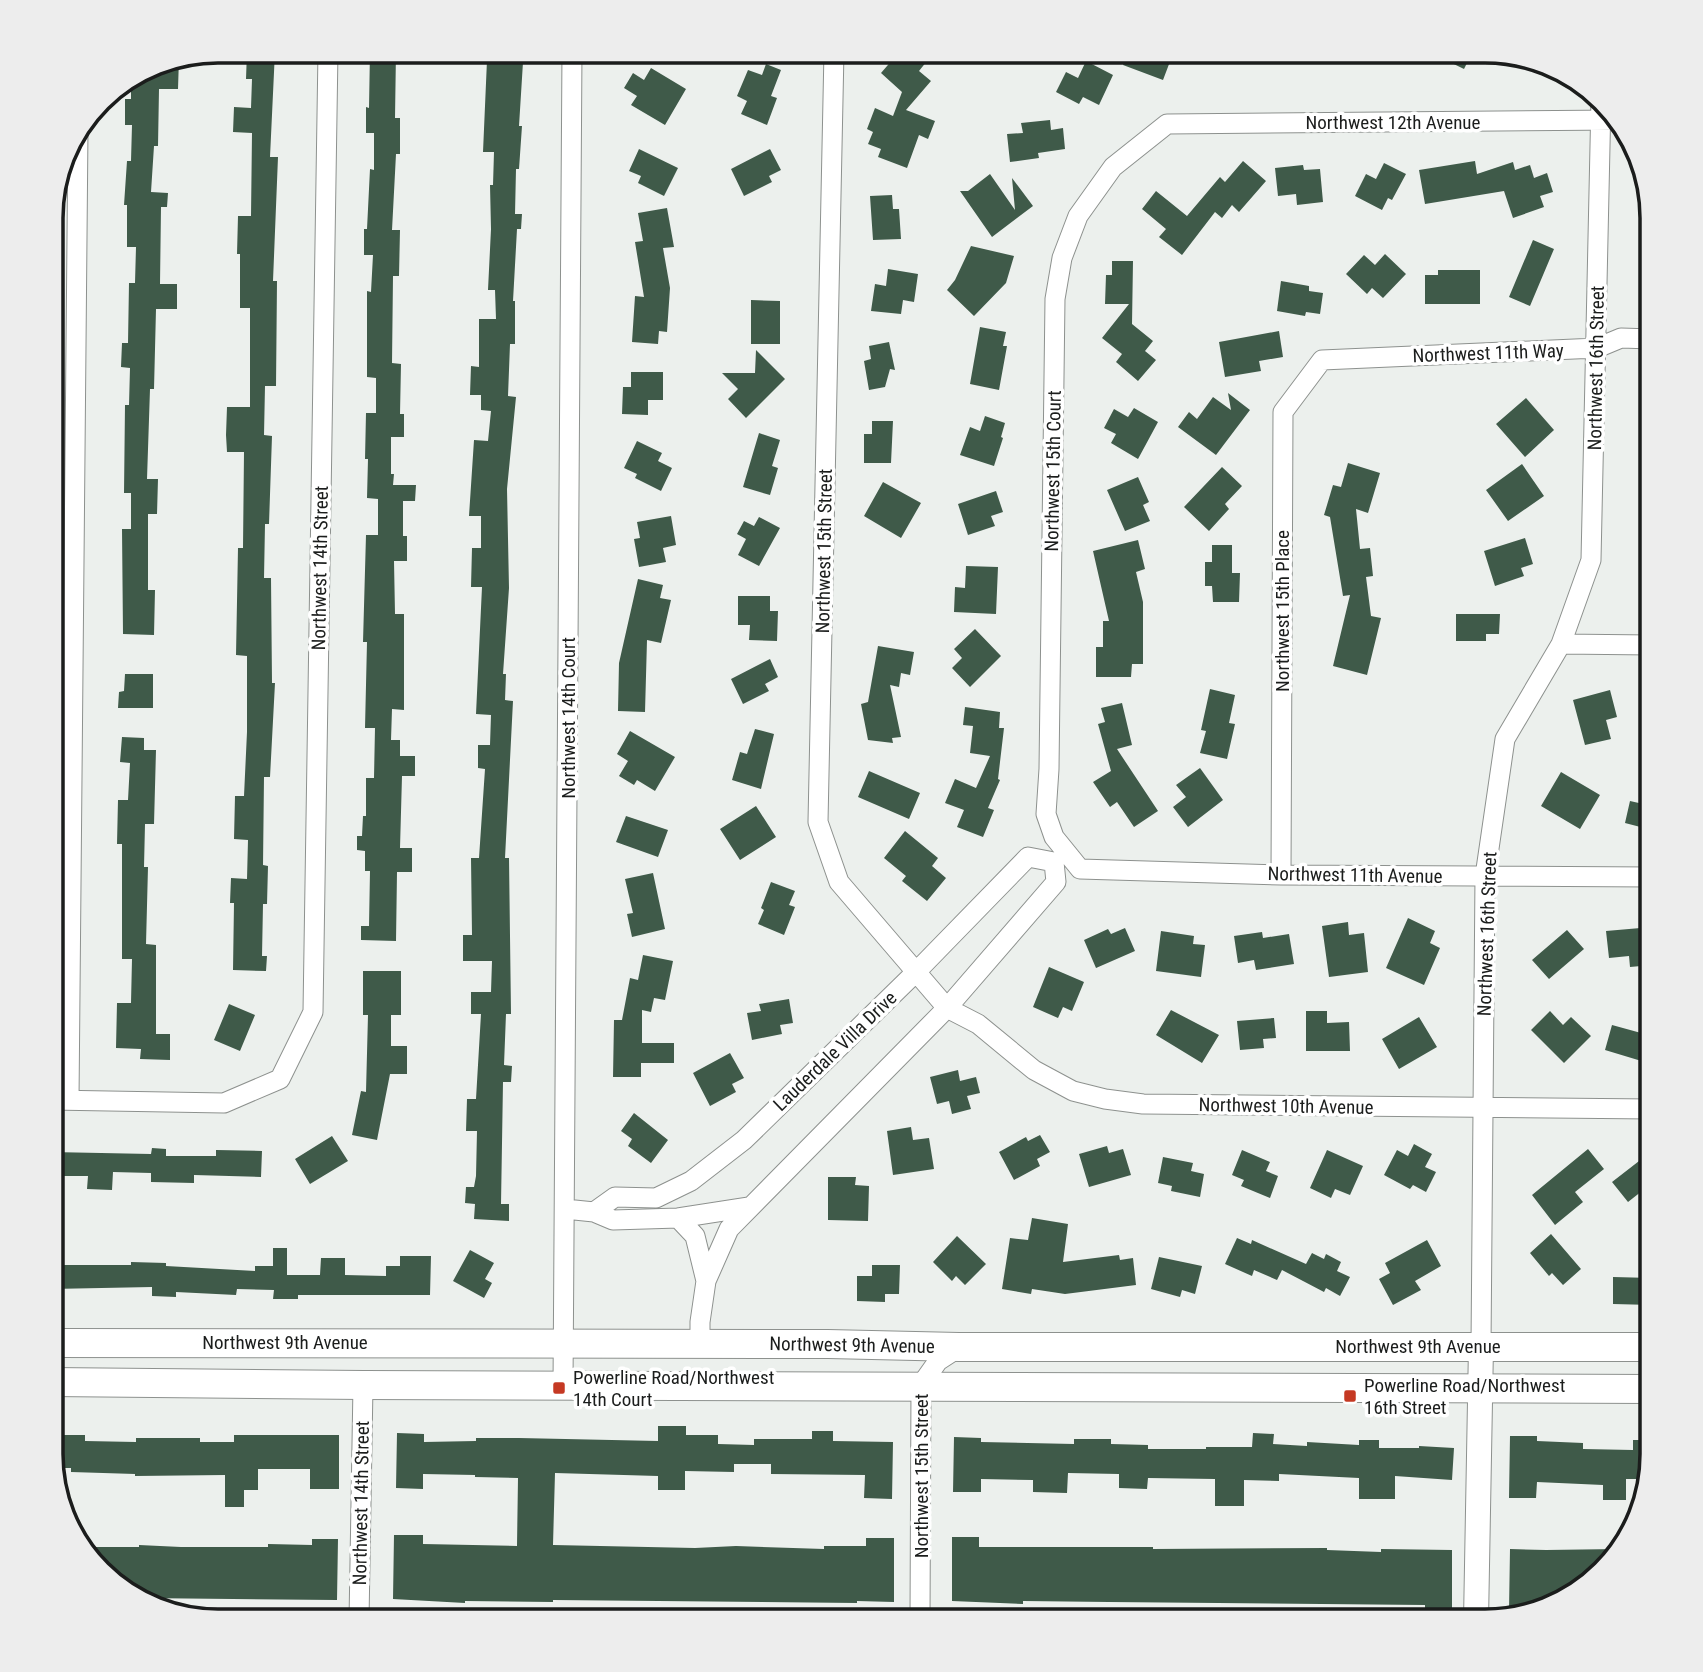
<svg xmlns="http://www.w3.org/2000/svg" width="1703" height="1672" font-family="'Roboto Condensed',sans-serif">
	<style>
		.building { fill: #3f5a49 }
		.lines { fill: none; stroke-linecap: round; stroke-linejoin: round }
		.minor-casing { stroke: #8d918e; stroke-width: 21 }
		.tertiary-casing { stroke: #8d918e; stroke-width: 26 }
		.secondary-casing { stroke: #8d918e; stroke-width: 30 }
		.minor { stroke: #fff; stroke-width: 19 }
		.tertiary { stroke: #fff; stroke-width: 24 }
		.secondary { stroke: #fff; stroke-width: 28 }
		.poi-dot { fill: #c53923; stroke: #fff; stroke-width: 2.5 }
		.labels { text-anchor: middle; dominant-baseline: central; stroke-width: 7; stroke-linejoin: round; paint-order: stroke }
		.street-label { font-size: 19px; fill: #1b1d1c; stroke: #fff }
		.poi-label { font-size: 19px; fill: #1b1d1c; stroke: #fff; text-anchor: start }
		.rim { fill: none; stroke: #1b1d1c; stroke-width: 3.5 }
	</style>
	<rect width="100%" height="100%" fill="#ecf0ed"/>
	<path class="building" d="M247 51H275L270 157H278L273 281H277L276 386H265L264 435 272 436 269 524H265L264 578H271L272 683H275L270 777H264L263 865 268 866 267 904H263L262 956H267L266 971 233 970 234 903H230L231 878 247 879 248 840 234 839 235 796H244L247 732V656L236 655 238 548H243L244 452H227L226 435 227 407H250V308H240V254H237L238 216H251L252 133 233 132 234 107 251 108 252 79H246Z
		M370 51H396L395 118H400V154H396L392 230H400L399 276H393L392 363 401 364 400 414H404V437H391V474H394L393 485H416L415 501H403V536H407V561H394L395 614H404V710L392 709 391 740H400V756H415V776H402L400 848H412V872H397L396 941 361 940V926H369L370 871H365V851L357 850V836H362L363 816H366V778H374L375 728H365L367 642H363L366 535H378V499L367 498 368 459H365L366 413H376V378L367 377V291L371 292 373 255H364V229H367L370 169 374 170V133H366V107L369 108Z
		M900 51H935L919 71 931 81 906 110 935 121 928 139 919 135 907 168 878 157 881 149 868 144 873 132 867 129 875 108 893 116 902 92 881 73Z
		M1128 51H1174L1163 80 1123 65Z
		M1427 51H1473L1464 69Z
		M179 58 178 89H159L158 146H154L151 192 168 193 167 207H161L160 284H177V309H156L154 389H150L147 479H158L157 514H148V590H155L154 635 123 634 122 529H131V493H124L125 405H129L130 368 121 367 122 343H128L129 283H135L136 247H127V205H124L127 161H131L132 125H125V99H131V78L154 63Z
		M487 60 523 62 519 126H522L519 169H516L515 214H522L521 229H517L513 301H515V344H510L508 396 516 397 507 489 509 588 503 674H506L505 700 513 701 505 858H509L511 1014H506L504 1065 512 1066 511 1082H503L501 1204H509V1221L474 1219 475 1204 465 1203 466 1187H474L476 1176 477 1131H466L467 1099H476L481 1014H471V992H491L492 961H463V935H472L471 858H479L485 769 478 768V745H490L491 715 476 714 482 587H471L472 548H481V516H469L474 440 488 441 491 411 481 410V395H470L471 366 479 367V319H496L495 290H488L491 229 490 185H493L494 152H483Z
		M1086 61 1113 75 1099 105 1083 97 1079 104 1056 92 1066 72 1078 78Z
		M766 64 781 70 771 96 777 98 767 125 741 114 747 101 737 96 748 70 762 75Z
		M651 68 686 89 665 125 631 105 637 96 624 88 633 73 644 80Z
		M1050 120 1051 130 1063 128 1065 149 1038 153 1039 158 1010 162 1007 134 1023 133 1021 123Z
		M639 149 678 168 664 196 638 183 641 176 629 171Z
		M770 149 781 170 769 176 772 182 744 196 731 169Z
		M1243 161 1266 181 1239 212 1232 205 1222 218 1215 212 1182 255 1159 237 1166 229 1142 209 1156 191 1187 216 1220 177 1225 182Z
		M1475 161 1477 174 1513 162 1515 170 1530 165 1534 178 1547 173 1553 192 1540 196 1544 207 1513 218 1504 191 1425 204 1419 170Z
		M1384 163 1406 174 1392 200 1388 198 1382 210 1355 196 1366 174 1376 179Z
		M1303 165 1304 170 1320 169 1323 202 1297 205 1296 194 1278 196 1275 168Z
		M990 174 1015 210 1012 178 1033 206 992 237 960 191H968Z
		M892 195 893 209H899L901 239 873 240 870 196Z
		M667 208 674 247 663 248 670 288 667 332 659 331 658 344 632 342 635 296 644 297 635 242 643 241 638 213Z
		M1533 240 1554 249 1530 306 1509 297Z
		M971 246 1014 256 1006 283 974 316 947 290 955 280Z
		M1385 254 1406 274 1383 298 1372 288 1367 294 1346 274 1364 255 1375 265Z
		M1112 261H1133L1132 324 1153 341 1145 351 1156 360 1138 381 1116 362 1122 354 1102 338 1129 304H1105L1106 275H1112Z
		M888 269 918 274 914 302 903 300 901 314 871 311 875 284 886 286Z
		M1438 270H1480V304H1425V275H1438Z
		M1281 281 1309 286V291L1323 293 1320 314 1306 312 1305 316 1277 311Z
		M751 300 780 301V344H751Z
		M980 327 1006 332 1003 346H1007L999 390 970 384Z
		M1279 331 1283 357 1259 361 1261 371 1225 377 1219 342Z
		M889 342 895 370 890 369 885 387 869 390 864 361 871 359 869 346Z
		M756 350 785 379 746 418 728 399 738 389 722 373H755Z
		M631 372H663V400H648V415L622 414 623 387H631Z
		M1228 393 1250 410 1216 455 1178 427 1189 412 1197 419 1213 397 1231 410Z
		M1526 398 1554 430 1525 457 1496 424Z
		M1134 408 1158 422 1138 459 1111 443 1116 434 1104 428 1114 409 1128 417Z
		M985 416 1005 423 1001 437 1003 438 994 466 960 455 970 427 980 431Z
		M872 421H893L891 463H864V434H872Z
		M759 433 780 440 772 466 778 468 770 495 743 487Z
		M637 441 662 453 658 461 672 468 661 491 635 478 637 474 624 468Z
		M1348 463 1380 473 1368 513 1356 509 1360 549 1370 548 1373 576 1366 577 1371 616 1381 618 1367 675 1333 666 1350 595 1343 596 1330 517 1324 515 1333 485 1341 487Z
		M1522 464 1544 496 1508 521 1486 490Z
		M1222 467 1242 486 1225 504 1229 509 1209 531 1184 507Z
		M1138 477 1149 502 1143 505 1150 521 1125 531 1107 490Z
		M883 482 921 503 901 538 864 516Z
		M996 491 1003 512 991 516 995 526 968 535 958 504Z
		M671 516 676 545 663 548 666 562 639 567 634 539 640 538 637 522Z
		M759 517 780 528 759 566 738 555 746 539 737 534 744 521 754 526Z
		M1525 538 1533 564 1521 568 1524 576 1495 586 1484 551Z
		M1138 540 1145 569 1136 572 1143 602V664H1132L1131 677H1096V647H1103V621H1109L1093 551Z
		M1212 545H1232V573H1240L1239 602H1213L1212 586H1205V562H1212Z
		M966 566 998 567 996 614 954 612 955 587 965 588Z
		M638 579 663 585 660 598 671 600 661 643 647 640 645 712 618 711 619 663Z
		M738 596H770V611H778L777 641 749 640 750 625H738Z
		M1456 614H1500L1499 634H1486V641H1456Z
		M975 629 1001 656 970 687 952 668 962 658 954 649Z
		M878 646 914 652 910 675 901 673 899 687 890 685 901 737 892 738 893 743 868 740 861 704 868 702Z
		M770 659 778 677 765 684 769 691 743 704 731 679Z
		M125 674H153V708H118L119 692 124 691Z
		M1210 689 1235 695 1229 723 1235 724 1227 759 1200 753 1206 731 1201 730Z
		M1610 690 1617 717 1606 720 1611 739 1585 745 1573 700Z
		M1122 703 1132 745 1117 749 1158 811 1134 827 1117 802 1110 807 1093 782 1111 771 1098 724 1105 722 1101 708Z
		M965 707 1000 712 999 728H1004L998 779 1000 780 988 808 994 810 983 837 957 827 964 810 945 803 955 779 976 788 990 756 970 753 973 726 963 725Z
		M755 729 774 734 761 789 732 780 740 752 747 754Z
		M630 731 675 757 655 791 637 780 634 785 619 776 628 761 617 754Z
		M122 737 144 738V750H156L154 824H145L144 867H148L146 944 156 945V1034H170V1060L140 1059 141 1049 116 1048 117 1003H131L132 959H122V844H117L118 800H128L130 763 120 762Z
		M1200 768 1223 800 1188 827 1173 807 1186 797 1176 785Z
		M869 771 920 793 909 819 858 797Z
		M1561 772 1600 795 1580 829 1541 806Z
		M1630 801 1652 806V830L1625 823Z
		M756 806 776 837 740 860 720 829Z
		M626 816 668 830 658 857 616 842Z
		M905 831 938 858 932 866 946 878 927 901 902 881 906 876 884 858Z
		M653 873 665 929 632 937 627 914 633 913 625 879Z
		M771 882 795 891 789 905 795 907 784 935 758 924 764 910 761 908Z
		M1408 918 1435 931 1430 943 1440 948 1424 985 1386 968Z
		M1348 922 1349 935 1364 933 1368 972 1329 977 1322 926Z
		M1652 927V965L1630 967 1629 956 1609 958 1606 931Z
		M1125 928 1135 951 1096 968 1084 940 1108 929 1111 934Z
		M1567 930 1584 949 1549 979 1532 960Z
		M1161 931 1194 936 1193 944 1205 945 1201 977 1156 971Z
		M1262 932 1263 938 1289 934 1294 964 1256 970 1254 960 1238 963 1234 936Z
		M643 955 673 961 665 1000 654 998 651 1012 642 1010V1043H674V1063H641V1077H613L614 1020H622L630 978 638 980Z
		M1049 967 1084 982 1072 1011 1063 1007 1058 1018 1033 1007Z
		M363 971H401V1015H391V1046H407V1074H390L377 1140 352 1135 361 1091 366 1092 368 1015H363Z
		M789 999 793 1023 780 1025 782 1034 752 1040 747 1013 761 1011 759 1004Z
		M229 1004 255 1015 240 1051 214 1040Z
		M1171 1010 1219 1035 1202 1063 1156 1035Z
		M1306 1011H1327V1023L1349 1022 1350 1051H1306Z
		M1550 1011 1563 1025 1571 1017 1591 1036 1564 1063 1531 1030Z
		M1419 1017 1437 1047 1399 1069 1382 1039Z
		M1274 1018 1276 1038 1263 1039 1264 1048 1240 1050 1237 1021Z
		M1612 1025 1652 1036V1049L1648 1063 1605 1050Z
		M730 1053 744 1078 732 1084 736 1092 710 1106 693 1073Z
		M958 1070 960 1081 976 1077 980 1093 967 1096 971 1109 952 1114 949 1101 937 1104 930 1077Z
		M634 1113 668 1140 651 1163 628 1146 632 1139 621 1131Z
		M911 1127 913 1140 929 1138 934 1169 893 1175 887 1131Z
		M1040 1135 1050 1152 1037 1159 1040 1166 1014 1180 999 1152 1026 1137 1028 1141Z
		M332 1136 348 1161 310 1184 295 1159Z
		M1414 1144 1432 1154 1425 1167 1436 1172 1426 1192 1413 1185 1410 1189 1384 1175 1397 1150 1408 1156Z
		M1107 1146 1109 1153 1123 1149 1131 1175 1089 1187 1079 1154Z
		M152 1148 166 1149V1156H216V1150L262 1151 261 1177 194 1175V1183L151 1182V1173L113 1172 112 1190 87 1189 88 1176H51V1152L151 1154Z
		M1588 1149 1604 1169 1575 1192 1583 1202 1555 1225 1532 1195Z
		M1242 1150 1270 1162 1266 1171 1278 1176 1270 1198 1241 1186 1244 1180 1232 1175Z
		M1327 1150 1363 1166 1350 1195 1335 1189 1331 1198 1310 1188Z
		M1652 1151V1205L1642 1191 1628 1202 1612 1182Z
		M1163 1157 1193 1163 1191 1171 1204 1174 1200 1197 1171 1191 1172 1186 1158 1183Z
		M828 1177H856L855 1185 869 1186 868 1221 828 1220Z
		M1032 1218 1068 1224 1063 1262 1119 1255 1120 1260 1133 1258 1136 1285 1065 1294 1032 1289 1031 1294 1002 1289 1010 1238 1028 1240Z
		M1551 1234 1581 1269 1563 1285 1552 1273 1549 1276 1530 1253Z
		M957 1236 986 1264 965 1285 956 1276 952 1281 933 1262Z
		M1237 1238 1251 1244 1252 1240 1306 1264 1312 1253 1324 1259 1326 1254 1341 1262 1337 1271 1350 1277 1340 1296 1326 1288 1324 1292 1282 1270 1277 1280 1254 1270 1252 1276 1225 1264Z
		M1427 1240 1441 1266 1415 1281 1421 1290 1393 1305 1379 1279 1390 1273 1385 1263Z
		M273 1248H287V1275H320L321 1258H345V1275L386 1276V1266H400V1256H431L430 1295H298V1299H273L274 1290 237 1289 236 1295 176 1292V1297L152 1296V1287L51 1289V1265H131V1262L166 1263V1266L255 1271V1266H273Z
		M470 1250 494 1263 485 1279 492 1283 484 1298 453 1281Z
		M1159 1257 1202 1266 1195 1294 1182 1290 1180 1297 1151 1289Z
		M872 1265H900L899 1294H885V1302L857 1301V1276H872Z
		M1613 1277 1652 1278V1305L1613 1304Z
		M658 1426H686V1435H718V1444L754 1445V1439H812V1431H833V1441L893 1442 892 1499 864 1498 865 1475 771 1474V1464H734V1472L685 1471V1490H658V1476L555 1473 553 1545 695 1548 736 1546 824 1549V1546H866V1538H894V1602L857 1601V1603L553 1600V1602L465 1601V1603L393 1599 394 1535H423V1544L517 1546 518 1478 475 1477V1475L423 1474V1489L396 1488 397 1433 424 1434V1442L476 1441V1438H519L658 1441Z
		M1253 1433 1274 1434 1273 1444 1307 1446V1442L1359 1445V1440H1379V1448H1419V1446L1454 1448 1452 1480 1395 1476V1499H1359V1478L1279 1474V1481L1244 1480V1506H1215V1479L1148 1478 1147 1489 1119 1488V1474L1068 1473 1067 1493 1033 1492V1480L981 1479V1492H953L954 1437 981 1438V1442L1074 1444V1439H1111V1444L1148 1445V1449H1206V1447H1252Z
		M51 1435H85V1441L136 1442V1438H200V1442H234V1435H339V1489H310V1469H258V1490H244V1507H225V1475L135 1476V1474L71 1472V1468H53Z
		M1510 1436H1537V1441L1583 1443V1449L1633 1450V1440H1652V1454L1647 1479H1626V1500H1603V1485L1537 1482 1536 1498H1509Z
		M952 1537H979V1547H1153V1549L1327 1548V1550L1381 1552V1549L1452 1550V1612L1425 1613V1605L1109 1602 1023 1601V1604L952 1601Z
		M312 1539H338L337 1600 140 1598 92 1565 81 1547H139V1545L181 1547H268V1544L312 1545Z
		M1510 1549 1546 1550 1618 1549 1596 1580 1556 1604H1535L1534 1612 1509 1611Z"/>
	<g class="lines">
		<g class="minor-casing">
			<path id="minor" d="M834 51 818 822 839 882 947 1008 978 1024 1034 1070 1073 1091 1105 1099 1143 1104 1652 1109
				M1619 120 1167 124 1113 167 1078 216 1062 258 1055 299 1049 769 1046 814 1054 837 1080 869 1281 875 1652 877
				M1561 644 1652 645
				M1281 875 1283 412 1322 360 1597 348 1621 338 1652 339
				M51 1100 224 1103 280 1079 313 1012 328 51
				M69 1100 78 130
				M565 1209 594 1212 613 1220 678 1218 749 1207
				M594 1212 615 1197 656 1198 691 1181 744 1140 916 972 1028 857 1054 862 1056 882 947 1008 729 1229 706 1281 700 1322V1343
				M678 1218 695 1236 706 1281
				M1481 1346 1485 876 1505 739 1561 644 1591 560 1601 100
				M563 1386 572 51
				M359 1621 363 1385
				M920 1621 921 1385 938 1361 958 1348"/>
		</g>
		<g class="tertiary-casing">
			<path id="tertiary" d="M1476 1621 1481 1346"/>
		</g>
		<g class="secondary-casing">
			<path id="secondary" d="M51 1343 828 1344 959 1347H1652
				M51 1382 363 1385 1652 1389"/>
		</g>
		<use href="#minor" class="minor"/>
		<use href="#tertiary" class="tertiary"/>
		<use href="#secondary" class="secondary"/>
	</g>
	<g class="poi-dot">
		<rect x="552" y="1381" width="14" height="14" rx="3.5"/>
		<rect x="1343" y="1389" width="14" height="14" rx="3.5"/>
	</g>
	<g class="labels">
		<g class="street-label">
			<text x="1393" y="122">Northwest 12th Avenue</text>
			<text transform="translate(1488 353) rotate(-2)">Northwest 11th Way</text>
			<text transform="translate(1596 368) rotate(-89)">Northwest 16th Street</text>
			<text transform="translate(1053 471) rotate(-89)">Northwest 15th Court</text>
			<text transform="translate(824 551) rotate(-89)">Northwest 15th Street</text>
			<text transform="translate(320 568) rotate(-89)">Northwest 14th Street</text>
			<text transform="translate(1282 611) rotate(-90)">Northwest 15th Place</text>
			<text transform="translate(568 718) rotate(-90)">Northwest 14th Court</text>
			<text transform="translate(1355 875) rotate(1)">Northwest 11th Avenue</text>
			<text transform="translate(1487 934) rotate(-88)">Northwest 16th Street</text>
			<text transform="translate(835 1051) rotate(-44)">Lauderdale Villa Drive</text>
			<text transform="translate(1286 1106) rotate(1)">Northwest 10th Avenue</text>
			<text x="285" y="1342">Northwest 9th Avenue</text>
			<text transform="translate(852 1345) rotate(1)">Northwest 9th Avenue</text>
			<text x="1418" y="1346">Northwest 9th Avenue</text>
			<text transform="translate(921 1476) rotate(-90)">Northwest 15th Street</text>
			<text transform="translate(361 1503) rotate(-89)">Northwest 14th Street</text>
		</g>
		<g class="poi-label">
			<text x="573" y="1377">Powerline Road/Northwest<tspan x="573" dy="22">14th Court</tspan></text>
			<text x="1364" y="1385">Powerline Road/Northwest<tspan x="1364" dy="22">16th Street</tspan></text>
		</g>
	</g>
	<path d="M0 0H1703V1672H0ZM218 63H1485A155 155 0 0 1 1640 218V1454A155 155 0 0 1 1485 1609H218A155 155 0 0 1 63 1454V218A155 155 0 0 1 218 63Z" fill="#ededed" fill-rule="evenodd"/>
	<path class="rim" d="M218 63H1485A155 155 0 0 1 1640 218V1454A155 155 0 0 1 1485 1609H218A155 155 0 0 1 63 1454V218A155 155 0 0 1 218 63Z"/>
</svg>
